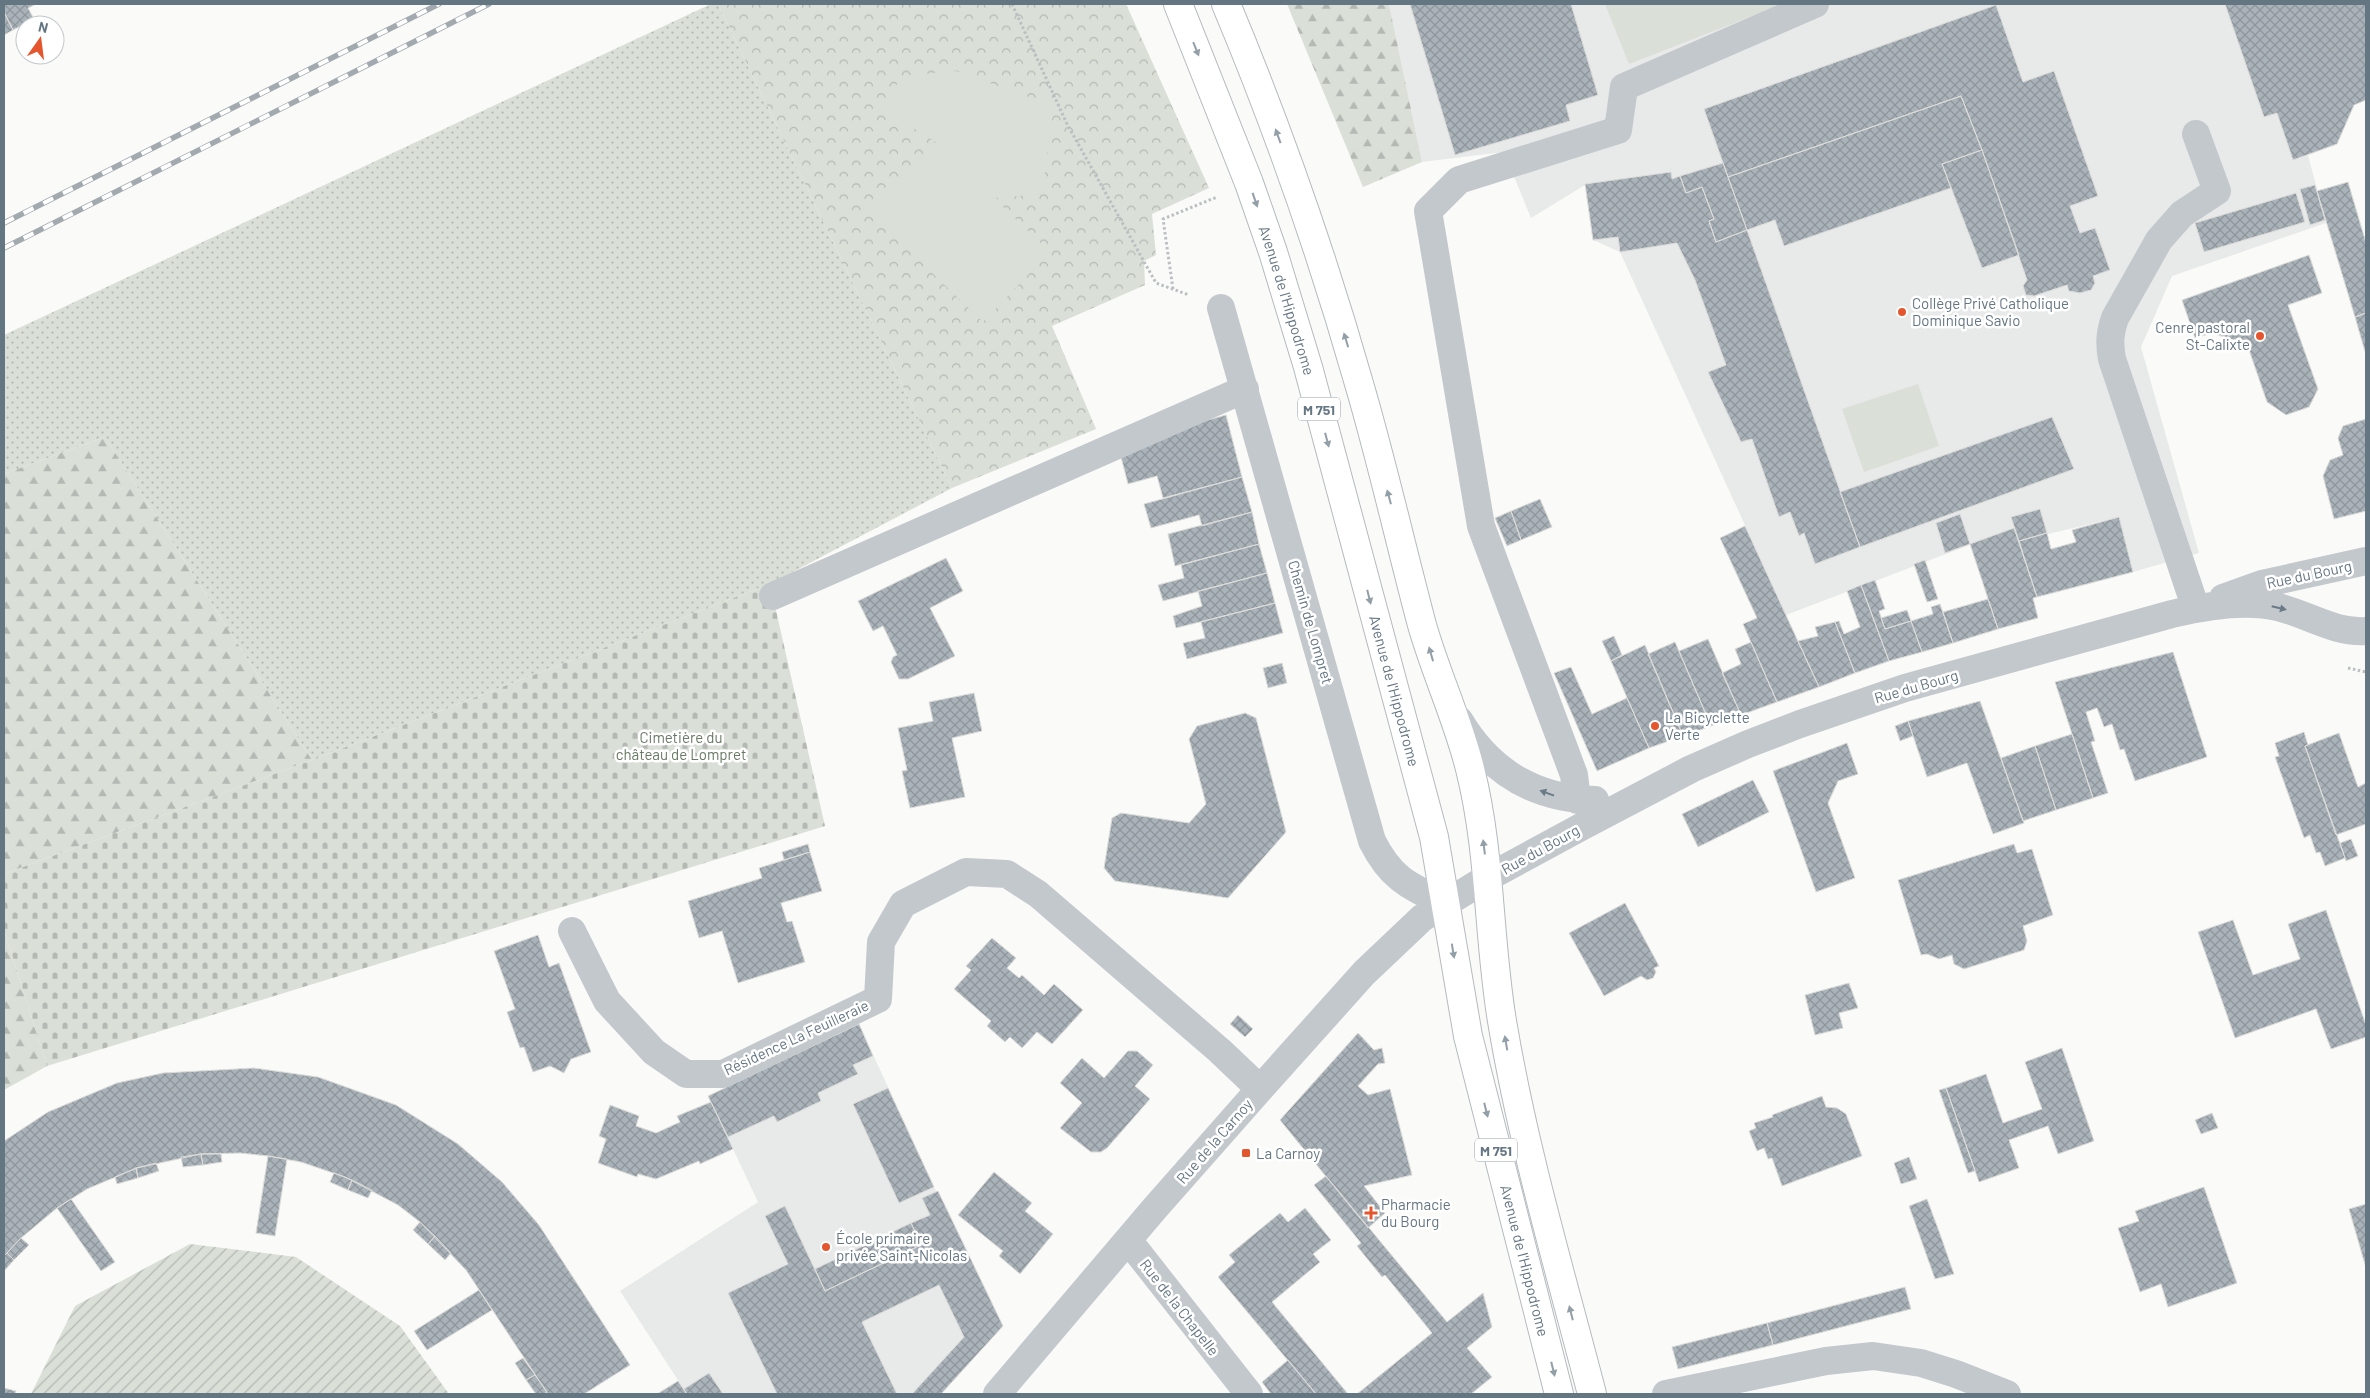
<svg xmlns="http://www.w3.org/2000/svg" width="2370" height="1398" font-family="Barlow,sans-serif">
	<style>
		.built { fill: #e8e9e9 }
		.grass { fill: url(#grass-dots) }
		.forest { fill: url(#forest-firs) }
		.cemetery { fill: url(#cemetery-stones) }
		.park { fill: url(#park-crowns) }
		.garden { fill: url(#garden-furrows) }
		.pitch { fill: #dadfd7 }
		.building { fill: url(#building-cross-hatch); stroke: #dcdcda }
		.lines { fill: none; stroke-linecap: round; stroke-linejoin: round }
		.major-casing { stroke: #b5babe; stroke-width: 30 }
		.path { stroke: #bbbfc2; stroke-width: 3; stroke-dasharray: 2.5 2.5; stroke-linecap: butt }
		.minor { stroke: #c3c8cc; stroke-width: 28 }
		.major { stroke: #fff; stroke-width: 28 }
		.rail-casing { stroke: #a2aab0; stroke-width: 5.5 }
		.rail { stroke: #fff; stroke-width: 4; stroke-dasharray: 11; stroke-linecap: butt }
		.oneway { fill: #939fa8 }
		.oneway2 { fill: #6a7a87 }
		.poi-dot { fill: #e4572e; stroke: #fff; stroke-width: 2 }
		.labels { text-anchor: middle; dominant-baseline: central; stroke-width: 5; stroke-linejoin: round; paint-order: stroke }
		.shield { fill: #fff; stroke: #939fa8; stroke-width: 1 }
		.shield-label { font-size: 14px; font-weight: bold; fill: #657683 }
		.street-label { font-size: 15px; fill: #657683; stroke: #fff }
		.poi-label { font-size: 15px; fill: #657683; stroke: #fff; text-anchor: start }
		.park-label { font-size: 15px; fill: #687a64; stroke: #fff }
	</style>
	<defs>
		<pattern id="grass-dots" width="8" height="8" patternUnits="userSpaceOnUse" patternTransform="scale(1.25)"><rect width="8" height="8" fill="#dadfd7"/><path d="M2 2h.1M6 6h.1" fill="none" stroke="#b4b9b4" stroke-width="1.8" stroke-linecap="round"/></pattern>
		<pattern id="forest-firs" width="22" height="20" patternUnits="userSpaceOnUse" patternTransform="scale(1.25)"><rect width="22" height="20" fill="#dadfd7"/><path d="M5 1l3.5 6h-7zM16 11l3.5 6h-7z" fill="#b4b9b4"/></pattern>
		<pattern id="cemetery-stones" width="16" height="16" patternUnits="userSpaceOnUse" patternTransform="scale(1.25)"><rect width="16" height="16" fill="#dadfd7"/><path d="M2 7V4a2 2 0 0 1 4 0v3zM10 15v-3a2 2 0 0 1 4 0v3z" fill="#b4b9b4"/></pattern>
		<pattern id="park-crowns" width="20" height="18" patternUnits="userSpaceOnUse" patternTransform="scale(1.25)"><rect width="20" height="18" fill="#dadfd7"/><path d="M2 6a3 3 0 1 1 6 0M12 15a3 3 0 1 1 6 0" fill="none" stroke="#b4b9b4"/></pattern>
		<pattern id="garden-furrows" width="10" height="10" patternUnits="userSpaceOnUse" patternTransform="scale(1.25)"><rect width="10" height="10" fill="#dadfd7"/><path d="M-1 1l2-2M0 10L10 0M9 11l2-2" fill="none" stroke="#b4b9b4"/></pattern>
		<pattern id="building-cross-hatch" width="8" height="8" patternUnits="userSpaceOnUse" patternTransform="scale(1.25)"><rect width="8" height="8" fill="#aab3b9"/><path d="M0 0l8 8M0 8l8-8" fill="none" stroke="#8e969c"/></pattern>
	</defs>
	<rect width="100%" height="100%" fill="#fafaf8"/>
	<path class="built" d="M1389 4H2366V100L2354 105 2337 144 2308 155 2326 223 2172 276 2141 347 2199 553 2133 572 2119 517 2019 541 2014 528 1786 615 1620 252 1593 240 1585 185 1531 218 1504 152 1422 162Z
		M859 1024 934 1187 1003 1326 941 1394H687L620 1291 758 1202 708 1096Z"/>
	<path class="grass" d="M711 4H718L952 488 770 584 312 760 105 437 4 474V335Z"/>
	<path class="forest" d="M1287 4H1389L1422 162 1363 187Z
		M105 437 312 760 4 874V474Z
		M4 930 47 1066 4 1090Z"/>
	<path class="cemetery" d="M770 584 825 826 47 1066 4 930V874L312 760Z"/>
	<path class="park" d="M718 4H1126L1209 188 1152 214 1156 255 1144 261 1145 285 1052 326 1096 429 952 488Z"/>
	<path class="garden" d="M190 1244 296 1257 400 1326 449 1394H31L75 1306Z"/>
	<path class="pitch" d="M1605 4H1783L1629 64Z
		M956 71 1054 106 1042 194 994 198 1050 252 983 322 870 213 937 143 881 107 903 76Z
		M1918 384 1939 446 1864 472 1842 409Z"/>
	<path class="building" d="M4 4H36L28 8 34 19 13 30 4 12Z
		M1410 4H1571L1598 95 1566 105 1570 121 1455 155Z
		M2225 4H2366V100L2354 105 2337 144 2293 160 2277 113 2264 117Z
		M1996 5 2023 82 2054 71 2098 196 2070 206 2080 233 2095 228 2110 270 2093 276 2095 283 2091 290 2080 293 2069 291 2067 285 2034 296 2026 295 2023 286 2027 280 1982 150 1961 96 1728 177 1704 109Z
		M4 12 13 30 4 35Z
		M1961 96 1982 150 1942 164 1951 188 1784 246 1775 220 1747 230 1728 177Z
		M1982 150 2019 255 1982 268 1942 164Z
		M1723 163 1747 230 1716 242 1709 221 1714 219 1702 187 1686 193 1680 176Z
		M1671 172 1672 179 1680 176 1686 193 1702 187 1714 219 1709 221 1716 242 1747 230 1860 547 1815 564 1804 533 1799 536 1790 512 1779 517 1752 439 1741 442 1708 372 1726 365 1695 280 1677 243 1620 252 1618 237 1593 240 1585 184Z
		M2348 182 2366 243V313L2355 317 2317 191Z
		M2315 185 2325 220 2310 225 2300 189Z
		M2296 193 2305 222 2204 252 2195 223Z
		M2309 255 2322 293 2288 305 2318 389 2309 407 2286 415 2267 402 2247 344 2212 333 2195 338 2182 300Z
		M2366 313V355L2355 317Z
		M1226 415 1242 477 1163 498 1157 476 1128 484 1121 457 1197 423Z
		M2052 417 2074 469 1860 547 1840 492Z
		M2366 419V511L2334 519 2323 476 2330 460 2343 455 2338 438 2343 426Z
		M1242 477 1252 512 1202 526 1199 515 1151 528 1144 504Z
		M1540 499 1552 527 1521 540 1511 511Z
		M2040 509 2047 533 2019 541 2011 517Z
		M1511 511 1521 540 1507 546 1495 518Z
		M1252 512 1259 544 1175 566 1168 534Z
		M1960 514 1970 544 1945 553 1936 523Z
		M2119 517 2133 572 2037 597 2019 541 2047 533 2051 549 2076 542 2072 530Z
		M1745 526 1819 687 1777 702 1743 624 1757 618 1720 538Z
		M2014 528 2037 597 2033 598 2038 618 1998 629 1970 544Z
		M1259 544 1267 573 1163 601 1158 585 1184 578 1181 565Z
		M946 558 963 591 930 608 955 656 908 679H899L891 662 893 657 897 655 883 626 873 631 858 601Z
		M1925 560 1938 599 1927 602 1914 564Z
		M1267 573 1275 603 1176 628 1173 616 1202 606 1198 591Z
		M1875 580 1885 609 1879 611 1885 629 1911 621 1922 652 1889 661 1861 585Z
		M1861 585 1889 661 1855 673 1835 622 1839 621 1844 634 1860 627 1847 591Z
		M1988 599 1998 629 1953 643 1943 612Z
		M1275 603 1283 633 1187 659 1183 643 1205 638 1201 622Z
		M1940 604 1953 643 1922 652 1911 621 1933 614 1931 607Z
		M1907 610 1911 621 1885 629 1881 618Z
		M1835 622 1855 673 1819 687 1798 641 1818 636 1815 627Z
		M1614 636 1622 655 1611 661 1602 641Z
		M1708 639 1741 715 1711 726 1679 651Z
		M1675 642 1711 726 1683 736 1648 654Z
		M1751 642 1777 702 1741 715 1722 673 1741 664 1735 649Z
		M1645 645 1683 736 1649 748 1611 661Z
		M2173 652 2207 757 2135 781 2124 749 2120 750 2112 724 2104 727 2097 708 2086 712 2095 741 2091 742 2108 793 2093 798 2055 682Z
		M1282 663 1287 683 1268 688 1263 668Z
		M1571 667 1592 714 1627 698 1649 748 1597 771 1554 673Z
		M974 693 982 731 952 738 965 797 910 808 902 771 907 770 898 728 933 721 929 702Z
		M1980 701 2024 823 1993 834 1967 763 1927 777 1908 721Z
		M1245 713 1256 718 1286 832 1228 898 1115 881 1104 868 1112 818 1121 813 1189 823 1206 804 1189 739 1197 726Z
		M1908 721 1913 736 1900 741 1895 726Z
		M2304 732 2308 745 2305 746 2345 858 2325 866 2320 852 2316 853 2310 835 2304 838 2275 757 2279 756 2275 743Z
		M2339 733 2358 787 2366 783V824L2336 835 2305 746Z
		M2072 734 2093 798 2056 810 2035 746Z
		M1847 743 1858 774 1838 781 1828 803 1855 878 1816 892 1773 771Z
		M2035 746 2056 810 2023 821 2001 758Z
		M1753 780 1769 812 1698 847 1682 814Z
		M2351 839 2358 856 2346 861 2340 843Z
		M808 844 810 852 784 860 782 852Z
		M2014 844 2017 853 2032 849 2053 915 2023 926 2027 941 2024 950 1964 969 1954 964 1952 955 1939 959 1927 954 1921 955 1898 880Z
		M810 852 822 891 781 903 787 922 792 921 805 962 738 983 722 931 699 938 688 901 762 878 759 868Z
		M1625 903 1659 966 1654 968 1656 972 1653 978 1647 980 1641 976 1604 996 1569 933Z
		M2326 910 2366 1025V1037L2331 1049 2316 1009 2235 1038 2198 932 2233 920 2253 975 2300 959 2288 924Z
		M538 935 549 967 559 963 591 1052 571 1059 564 1073 550 1066 533 1072 524 1047 520 1048 507 1012 515 1009 494 951Z
		M992 938 1016 958 1007 968 1019 978 1022 975 1044 995 1054 984 1083 1010 1052 1044 1037 1032 1022 1048 1010 1037 1005 1042 987 1026 991 1021 954 989 971 970 966 966Z
		M1849 983 1858 1008 1839 1013 1843 1028 1815 1035 1805 995Z
		M1238 1015 1253 1029 1245 1037 1230 1024Z
		M859 1024 873 1056 853 1065 858 1074 818 1093 821 1101 777 1122 774 1116 728 1137 708 1096Z
		M1358 1033 1374 1050 1382 1048 1385 1063 1378 1064 1358 1086 1368 1095 1390 1089 1412 1175 1364 1186 1385 1213 1368 1228 1280 1120Z
		M2062 1048 2094 1141 2058 1154 2048 1126 2009 1140 2019 1168 1979 1182 1946 1088 1986 1074 2003 1123 2042 1109 2025 1062Z
		M1128 1051H1137L1153 1065 1135 1086 1150 1099 1107 1148 1101 1152H1091L1060 1128 1082 1103 1060 1083 1082 1058 1104 1078Z
		M254 1068 318 1077 396 1105 458 1144 502 1182 539 1225 630 1365 584 1394H548L466 1270 420 1222 398 1205 345 1177 301 1162 268 1156 240 1153 201 1154 137 1168 87 1189 57 1208 21 1238 4 1256V1141L48 1112 117 1083 163 1073Z
		M888 1088 934 1187 899 1203 853 1104Z
		M1946 1088 1975 1171 1968 1173 1939 1090Z
		M1822 1096 1826 1107 1837 1108 1846 1114 1862 1156 1782 1186 1772 1158 1768 1159 1764 1148 1757 1151 1749 1131 1756 1128 1754 1123 1773 1117 1772 1115Z
		M711 1102 733 1149 700 1164 699 1161 656 1179 638 1174 637 1177 598 1163 606 1139 599 1136 610 1105 639 1116 636 1126 656 1133 680 1122 677 1116Z
		M2212 1113 2218 1128 2201 1134 2195 1120Z
		M201 1154H221L222 1162 203 1165Z
		M201 1154 203 1165 183 1167 181 1157Z
		M268 1156 287 1159 275 1236 256 1233Z
		M1909 1157 1917 1179 1901 1184 1894 1163Z
		M156 1163 159 1171 138 1178 136 1168Z
		M136 1168 138 1178 117 1184 115 1177Z
		M994 1172 1032 1203 1025 1211 1053 1234 1020 1274 999 1256 1003 1251 958 1215Z
		M334 1173 352 1180 348 1190 330 1182Z
		M1326 1176 1447 1322 1483 1293 1492 1327 1467 1348 1492 1377 1471 1394H1357L1432 1333 1385 1275 1382 1277 1357 1246 1361 1243 1314 1185Z
		M352 1180 372 1190 368 1198 348 1190Z
		M2204 1187 2237 1283 2168 1307 2161 1284 2140 1292 2118 1228 2139 1221 2135 1211Z
		M938 1191 1003 1326 941 1394H912L964 1337 939 1285 862 1322 897 1394H777L728 1293 788 1264 765 1216 785 1206 825 1291 921 1245 911 1223 930 1215 922 1198Z
		M71 1199 115 1262 101 1271 57 1208Z
		M1927 1199 1940 1234 1954 1274 1935 1279 1909 1206Z
		M2366 1204V1268L2349 1209Z
		M1305 1208 1331 1240 1313 1254 1320 1262 1272 1302 1348 1394H1316L1218 1277 1235 1262 1229 1255 1280 1213 1288 1222Z
		M420 1222 435 1236 428 1244 413 1230Z
		M911 1223 921 1245 825 1291 815 1269Z
		M435 1236 451 1253 445 1260 428 1244Z
		M21 1238 29 1245 14 1260 7 1253Z
		M7 1253 14 1260 4 1271V1256Z
		M1905 1287 1911 1309 1773 1345 1767 1323Z
		M479 1290 492 1310 427 1350 414 1331Z
		M1767 1323 1773 1345 1678 1369 1672 1347Z
		M523 1358 535 1375 526 1380 515 1363Z
		M1288 1360 1316 1394H1271L1262 1382Z
		M709 1373 723 1394H687L684 1389Z
		M535 1375 547 1392 544 1394H536L526 1380Z
		M678 1381 687 1394H657Z
		M4 1388 16 1391 15 1394H4Z"/>
	<g class="lines">
		<g class="major-casing">
			<g id="major">
				<path id="s1" d="M1178 4 1249 183 1273 252 1308 367 1434 837 1468 1036 1559 1394"/>
				<path d="M1226 4C1278 128 1323 257 1360 387 1383 466 1401 546 1422 625 1436 674 1458 720 1470 769 1491 852 1488 937 1502 1021 1523 1147 1560 1271 1592 1394"/>
			</g>
		</g>
		<path class="path" d="M1012 4 1067 124 1156 283 1189 295
			M1173 289 1163 219 1217 197
			M2348 668 2366 672"/>
		<path class="minor" d="M1221 308 1372 841C1391 879 1409 886 1445 903
			M773 596 1245 389
			M2223 598 2262 584 2366 561
			M2196 609 2112 359C2109 343 2110 332 2115 318L2159 240 2182 214 2217 191 2196 134
			M1459 720C1490 772 1535 799 1595 800
			M1577 800 1574 775 1481 526 1428 211 1459 180 1618 130 1624 87 1815 4
			M572 931 607 1001 654 1052 686 1074H723L878 999 881 942 903 904 966 872 1007 874 1038 894 1220 1051 1260 1089
			M1128 1240 1249 1394
			M997 1394 1155 1208 1260 1089 1364 973 1422 918 1487 878 1581 827 1691 769 1748 744 1800 724 1905 688 2172 614C2205 606 2244 599 2278 607 2309 615 2334 633 2366 631
			M1666 1394 1826 1361 1873 1356 1921 1363 1956 1374 2007 1394"/>
		<use href="#major" class="major"/>
		<g class="rail-casing">
			<path id="rail" d="M4 223 439 4
				M4 248 489 4"/>
		</g>
		<use href="#rail" class="rail"/>
	</g>
	<defs><path id="oneway-solid" d="M-6-.8H1V-3.2L6.5 0L1 3.2V.8H-6Z" transform="scale(1.25)"/></defs>
	<g class="oneway">
		<use href="#oneway-solid" transform="translate(1196 49) rotate(68)"/>
		<use href="#oneway-solid" transform="translate(1278 136) rotate(-110)"/>
		<use href="#oneway-solid" transform="translate(1255 200) rotate(71)"/>
		<use href="#oneway-solid" transform="translate(1346 340) rotate(-107)"/>
		<use href="#oneway-solid" transform="translate(1327 440) rotate(75)"/>
		<use href="#oneway-solid" transform="translate(1389 497) rotate(-105)"/>
		<use href="#oneway-solid" transform="translate(1369 597) rotate(76)"/>
		<use href="#oneway-solid" transform="translate(1431 654) rotate(-106)"/>
		<use href="#oneway-solid" transform="translate(1484 847) rotate(-97)"/>
		<use href="#oneway-solid" transform="translate(1453 951) rotate(81)"/>
		<use href="#oneway-solid" transform="translate(1506 1043) rotate(-100)"/>
		<use href="#oneway-solid" transform="translate(1486 1110) rotate(76)"/>
		<use href="#oneway-solid" transform="translate(1571 1313) rotate(-104)"/>
		<use href="#oneway-solid" transform="translate(1553 1369) rotate(76)"/>
	</g>
	<g class="oneway2">
		<use href="#oneway-solid" transform="translate(2279 608) rotate(13)"/>
		<use href="#oneway-solid" transform="translate(1547 793) rotate(-160)"/>
	</g>
	<g class="poi-dot">
		<circle cx="1902" cy="312" r="5"/>
		<circle cx="2260" cy="336" r="5"/>
		<circle cx="1655" cy="726" r="5"/>
		<rect x="1241" y="1148" width="10" height="10" rx="2.5"/>
		<path d="M1368.5 1205.5h5v5h5v5h-5v5h-5v-5h-5v-5h5z"/>
		<circle cx="826" cy="1247" r="5"/>
	</g>
	<g class="labels">
		<g class="shield">
			<rect x="1298" y="397.5" width="42" height="23" rx="4"/>
			<rect x="1475" y="1138.5" width="42" height="23" rx="4"/>
		</g>
		<g class="shield-label">
			<text x="1319" y="409">M 751</text>
			<text x="1496" y="1150">M 751</text>
		</g>
		<g class="street-label">
			<text stroke="none"><textPath href="#s1" startOffset="316">Avenue de l'Hippodrome</textPath></text>
			<text transform="translate(2309 574) rotate(-12)">Rue du Bourg</text>
			<text transform="translate(1311 622) rotate(74)">Chemin de Lompret</text>
			<text transform="translate(1916 686) rotate(-16)">Rue du Bourg</text>
			<text stroke="none"><textPath href="#s1" startOffset="721">Avenue de l'Hippodrome</textPath></text>
			<text transform="translate(1540 849) rotate(-29)">Rue du Bourg</text>
			<text transform="translate(796 1037) rotate(-25)">Résidence La Feuilleraie</text>
			<text transform="translate(1214 1141) rotate(-49)">Rue de la Carnoy</text>
			<text stroke="none"><textPath href="#s1" startOffset="1306">Avenue de l'Hippodrome</textPath></text>
			<text transform="translate(1180 1307) rotate(52)">Rue de la Chapelle</text>
		</g>
		<g class="poi-label">
			<text x="1912" y="303">Collège Privé Catholique<tspan x="1912" dy="17">Dominique Savio</tspan></text>
			<text x="2250" y="327" text-anchor="end">Cenre pastoral<tspan x="2250" dy="17">St-Calixte</tspan></text>
			<text x="1665" y="717">La Bicyclette<tspan x="1665" dy="17">Verte</tspan></text>
			<text x="1256" y="1153">La Carnoy</text>
			<text x="1381" y="1204">Pharmacie<tspan x="1381" dy="17">du Bourg</tspan></text>
			<text x="836" y="1238">École primaire<tspan x="836" dy="17">privée Saint-Nicolas</tspan></text>
		</g>
		<g class="park-label">
			<text x="681" y="737">Cimetière du<tspan x="681" dy="17">château de Lompret</tspan></text>
		</g>
	</g>
	<rect width="2370" height="1398" fill="none" stroke="#657683" stroke-width="10"/>
	<g transform="translate(40 40) rotate(14)"><circle r="24" fill="#ffffff" stroke="#c1c8cd"/>
	<path d="M0-4L9 19L0 12L-9 19Z" fill="#e4572e"/>
	<text y="-8" font-size="14" font-weight="bold" text-anchor="middle" fill="#657683">N</text>
	</g>
</svg>
